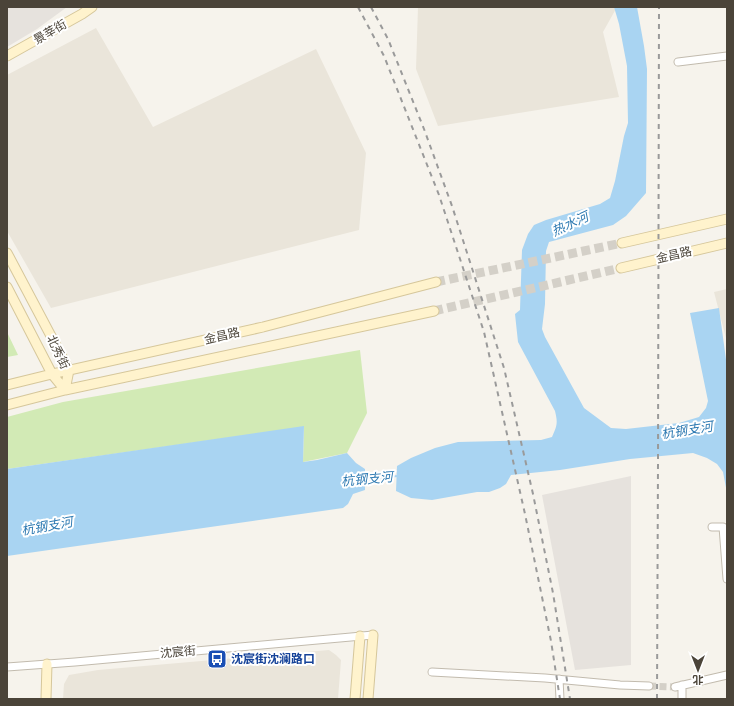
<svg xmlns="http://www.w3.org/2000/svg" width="734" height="706" font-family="'Archivo Narrow','Noto Sans SC',sans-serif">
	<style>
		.residential { fill: #eae5da }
		.industrial { fill: #e6e2dd }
		.green { fill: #d2eab5 }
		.water { fill: #a9d4f2 }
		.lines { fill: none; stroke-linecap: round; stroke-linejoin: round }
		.stream { stroke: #a9d4f2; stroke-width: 2 }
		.street-tunnel { stroke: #d4d0c8; stroke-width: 7; stroke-dasharray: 7 3.5; stroke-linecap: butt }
		.secondary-tunnel { stroke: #d4d0c8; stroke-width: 9; stroke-dasharray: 9 4.5; stroke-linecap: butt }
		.street-casing { stroke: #c2bbae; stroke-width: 9 }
		.secondary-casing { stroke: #d6c79b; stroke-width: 11 }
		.street { stroke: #fff; stroke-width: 7 }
		.secondary { stroke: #fff3cd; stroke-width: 9 }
		.rail { stroke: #9a9a9a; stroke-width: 2; stroke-dasharray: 5 5; stroke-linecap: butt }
		.labels { text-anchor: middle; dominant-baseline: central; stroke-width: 4; stroke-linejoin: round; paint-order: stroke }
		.street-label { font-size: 12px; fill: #4b4439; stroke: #fff }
		.transit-label { font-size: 12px; font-weight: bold; fill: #164399; stroke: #fff; text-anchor: start }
		.water-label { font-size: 13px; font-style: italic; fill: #2e7ab2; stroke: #fff }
	</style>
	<rect width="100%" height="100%" fill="#f6f3ec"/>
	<path class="residential" d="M418 7H617L603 32 619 97 438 126 416 69Z
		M96 28 153 127 316 49 366 153 359 230 51 308 7 231V75Z
		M727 289V342L714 292Z
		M329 650 336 655 341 660 338 699H63L64 684 69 675 98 670Z"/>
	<path class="industrial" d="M7 7H67L37 29 7 47Z
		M631 476V665L575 670 542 495Z"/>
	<path class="green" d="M7 332 18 355 7 357Z
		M360 350 367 413 347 453 303 462 304 427 7 469V417L63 402Z"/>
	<path class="water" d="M614 7H637L644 46 647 69 646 193 626 216 613 225 549 242 546 251 545 304 542 329 545 337 584 408 611 428 626 429 679 423 699 417 706 408 708 401 690 313 719 308 727 367V493L723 472 717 464 707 458 693 453 630 459 560 470 511 475 506 484 500 488 489 492H477L432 500 411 498 396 491 397 466 411 458 435 448 458 442 541 440 552 437C557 426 558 423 555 411L518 342 515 314 520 310 522 250 528 234 534 225 546 220 600 204 610 198 615 181 624 136 628 123 627 66 619 24Z
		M304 426 303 462 317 460 347 453 356 463 365 469V490L353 494 348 504 343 508 7 556V469Z"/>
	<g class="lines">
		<path class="stream" d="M363 479 398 476"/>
		<path class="street-tunnel" d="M649 686 675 687"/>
		<path class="secondary-tunnel" d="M436 282 622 243
			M434 311 621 268"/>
		<g class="street-casing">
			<path id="street" d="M678 62 727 56
				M712 527H723L727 579
				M7 667 75 662 373 635
				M432 672 545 678 620 685 649 686
				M559 679 560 699
				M675 687 727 675
				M682 699V685"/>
		</g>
		<g class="secondary-casing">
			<path id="secondary" d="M7 56 82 14 92 7
				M622 243 727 219
				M7 253 69 370 65 390
				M621 268 727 243
				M7 287 52 374 65 390
				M7 385 52 374 263 327 436 282
				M7 405 65 390 434 311
				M46 699 47 664
				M355 699 360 636
				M368 699 373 635"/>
		</g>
		<use href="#street" class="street"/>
		<use href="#secondary" class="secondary"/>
		<path class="rail" d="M358 7 384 56 439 195 484 332 525 514 551 641 560 699
			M371 7 388 39 424 129 452 206 504 368 533 494 553 593 570 699
			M657 699 658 462 659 7"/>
	</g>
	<defs>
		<g id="bus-square" transform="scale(1)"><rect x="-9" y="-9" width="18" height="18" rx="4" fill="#1a4fb4" stroke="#fff"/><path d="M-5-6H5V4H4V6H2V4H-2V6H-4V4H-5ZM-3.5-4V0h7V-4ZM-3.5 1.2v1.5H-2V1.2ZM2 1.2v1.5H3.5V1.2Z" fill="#fff"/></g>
	</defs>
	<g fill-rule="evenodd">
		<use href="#bus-square" x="217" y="659"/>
	</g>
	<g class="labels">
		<g class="street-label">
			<text transform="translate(50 32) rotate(-30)">景莘街</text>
			<text transform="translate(674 255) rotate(-13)">金昌路</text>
			<text transform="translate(222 336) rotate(-13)">金昌路</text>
			<text transform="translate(58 352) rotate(65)">北秀街</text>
			<text transform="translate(178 652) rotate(-5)">沈宸街</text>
		</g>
		<g class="transit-label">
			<text x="231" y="659">沈宸街沈澜路口</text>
		</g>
		<g class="water-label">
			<text transform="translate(570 224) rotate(-25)">热水河</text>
			<text transform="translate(687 430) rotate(-9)">杭钢支河</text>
			<text transform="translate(367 479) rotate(-5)">杭钢支河</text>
			<text transform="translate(47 526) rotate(-10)">杭钢支河</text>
		</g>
	</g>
	<rect width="734" height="706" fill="none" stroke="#4b4439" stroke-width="16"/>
	<g transform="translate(698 670) rotate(180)" stroke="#ffffff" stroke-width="3" paint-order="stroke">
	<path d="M0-3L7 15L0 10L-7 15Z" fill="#4b4439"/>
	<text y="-6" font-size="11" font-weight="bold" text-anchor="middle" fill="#4b4439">北</text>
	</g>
</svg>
